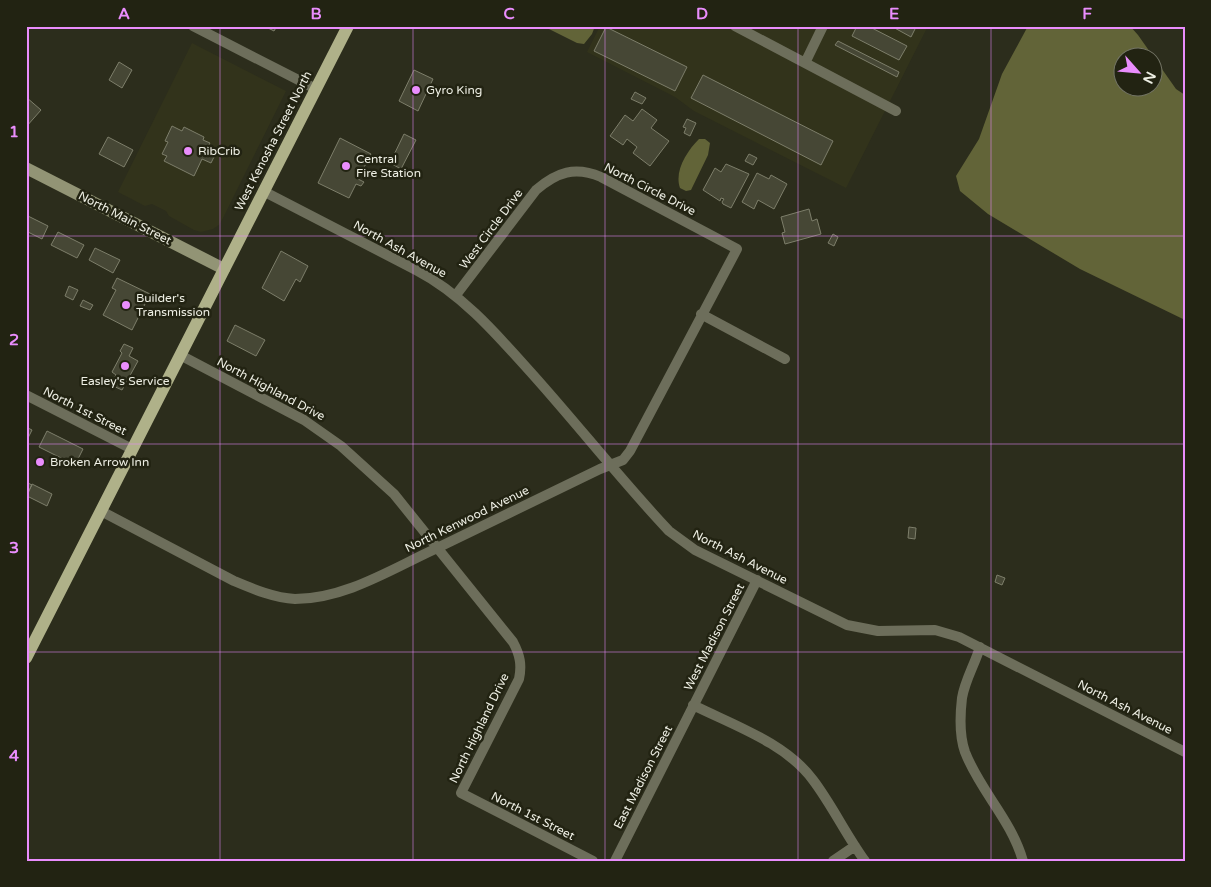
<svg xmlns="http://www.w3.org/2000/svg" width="1211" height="887" font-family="'Varela Round',sans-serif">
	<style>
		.built { fill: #32331b }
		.water { fill: #626438; fill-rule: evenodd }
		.building { fill: #464735; stroke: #7d7e6a }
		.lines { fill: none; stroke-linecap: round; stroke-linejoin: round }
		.street { stroke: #6d6e5b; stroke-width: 10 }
		.secondary { stroke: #929475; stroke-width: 12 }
		.primary { stroke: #afb189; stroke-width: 12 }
		.grid { fill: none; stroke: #ea8dfd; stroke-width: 1; stroke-opacity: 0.55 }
		.poi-dot { fill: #ea8dfd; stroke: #222312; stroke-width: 2 }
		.labels { text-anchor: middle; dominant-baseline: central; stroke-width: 5; stroke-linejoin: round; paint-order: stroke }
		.poi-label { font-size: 12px; fill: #eeefe4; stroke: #222312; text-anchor: start }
		.street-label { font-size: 12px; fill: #eeefe4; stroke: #222312 }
		.neatline { fill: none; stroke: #ea8dfd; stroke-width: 2 }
		.grid-label { font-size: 16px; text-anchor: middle; font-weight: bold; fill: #ea8dfd }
	</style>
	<rect width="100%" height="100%" fill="#2c2d1c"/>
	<path class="built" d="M600 26H928L846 188 694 111 675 97 587 52Z
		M192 43 286 91 223 218 219 225 213 229 201 232 194 230 169 216 166 211 152 204 145 206 118 192Z"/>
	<path class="water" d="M543 26H595L592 34 584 44 577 43Z
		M1028 26H1130L1138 35 1176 89 1185 95V320L1080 269 988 214 960 191 956 176 979 139 1002 74ZM1124 58H1154V88H1124Z
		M699 139H705L710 143 708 155 691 190 686 191 680 188C674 171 687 151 699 139Z"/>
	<path class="building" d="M264 26H277L274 31Z
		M857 26H868L907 46 899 60 852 36Z
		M891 26H915L916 27 911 37Z
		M606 27 687 67 675 91 594 51Z
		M838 41 899 72 897 77 835 45Z
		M119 62 132 70 122 88 109 80Z
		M414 70 433 79 418 111 399 101Z
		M703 75 833 141 821 165 691 98Z
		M635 92 646 98 642 104 631 99Z
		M26 97 41 110 26 127Z
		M642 109 657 120 651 128 669 141 650 166 633 153 637 147 627 139 623 145 610 136 625 115 633 121Z
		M687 119 696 123 690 136 684 133 686 128 683 127Z
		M172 126 182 131 184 127 204 137 203 140 210 143 207 148 216 153 211 163 202 159 194 176 164 161 167 156 162 154 168 142 165 141Z
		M404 134 416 140 401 169 390 163Z
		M108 137 133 150 124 167 99 154Z
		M340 138 371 154 358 179 364 182 361 186 356 184 349 198 318 183Z
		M749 154 757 158 753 165 745 161Z
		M726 164 749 174 731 208 723 204 722 202 724 199 721 198 720 201 703 190 715 168 721 172Z
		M757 173 769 179 771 175 787 184 774 209 758 200 754 209 742 202Z
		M809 209 812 221 817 219 821 234 785 244 782 233 785 232 781 217Z
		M26 215 48 226 42 239 26 231Z
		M58 232 84 245 77 258 51 245Z
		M833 234 838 237 834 246 828 243Z
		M95 248 120 260 113 273 89 260Z
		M281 251 308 266 300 282 296 279 284 301 262 288Z
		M117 278 150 294 132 330 103 315 116 290 112 288Z
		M69 286 78 290 73 300 65 296Z
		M83 300 93 305 90 310 80 306Z
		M235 325 265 340 256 356 227 341Z
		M124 344 133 348 129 356 138 361 122 390 111 385 116 375 112 372 122 353 120 351Z
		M26 427 32 430 26 442Z
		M47 431 83 449 75 465 39 447Z
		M26 482 32 485 26 496Z
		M32 484 52 494 47 506 27 496Z
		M909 527 916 528 915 539 908 538Z
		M997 575 1005 578 1002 585 995 582Z"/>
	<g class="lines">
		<path class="street" d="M193 26 316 89
			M735 26 896 111
			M805 63 823 26
			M263 191 416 270C460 293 493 330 526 367 575 421 619 478 669 531L695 550 847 625 878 631 935 630 959 637 1185 752
			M701 314 785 359
			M180 355 304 420 341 446 394 494 513 642C520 655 522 665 519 679L461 793 593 861
			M26 395 132 449
			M101 511 234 581C253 589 274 598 295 599 344 599 390 570 433 550 489 523 544 496 600 469L623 460 630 451 737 249 601 177C575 166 557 172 536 190L456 295
			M980 647C975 664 965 680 962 698 960 715 959 735 965 752 980 791 1011 819 1023 861
			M693 705C733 725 786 743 813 780 832 805 846 835 865 861
			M615 861 757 580
			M833 861 855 846"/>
		<path class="secondary" d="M26 168 224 269"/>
		<path class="primary" d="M26 658 348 26"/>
	</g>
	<path class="grid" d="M220 26V861M413 26V861M605 26V861M798 26V861M991 26V861M26 236H1185M26 444H1185M26 652H1185"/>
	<g class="poi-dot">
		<circle cx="416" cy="90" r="5"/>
		<circle cx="188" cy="151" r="5"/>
		<circle cx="346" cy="166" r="5"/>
		<circle cx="126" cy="305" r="5"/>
		<circle cx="125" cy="366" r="5"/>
		<circle cx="40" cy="462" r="5"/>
	</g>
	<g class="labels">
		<g class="poi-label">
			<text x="426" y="90">Gyro King</text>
			<text x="198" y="151">RibCrib</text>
			<text x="356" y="159">Central<tspan x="356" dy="14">Fire Station</tspan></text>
			<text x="136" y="298">Builder's<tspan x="136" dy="14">Transmission</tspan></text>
			<text x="125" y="381" text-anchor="middle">Easley's Service</text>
			<text x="50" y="462">Broken Arrow Inn</text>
		</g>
		<g class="street-label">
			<text transform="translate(273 141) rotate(-63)">West Kenosha Street North</text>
			<text transform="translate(650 189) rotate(27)">North Circle Drive</text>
			<text transform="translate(125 218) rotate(27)">North Main Street</text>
			<text transform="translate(491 229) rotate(-53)">West Circle Drive</text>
			<text transform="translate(400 249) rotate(29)">North Ash Avenue</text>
			<text transform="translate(271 389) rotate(28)">North Highland Drive</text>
			<text transform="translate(85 411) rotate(27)">North 1st Street</text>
			<text transform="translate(467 519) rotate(-26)">North Kenwood Avenue</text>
			<text transform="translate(740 557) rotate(27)">North Ash Avenue</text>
			<text transform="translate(714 637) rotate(-63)">West Madison Street</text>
			<text transform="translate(1125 707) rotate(27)">North Ash Avenue</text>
			<text transform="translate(479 728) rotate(-64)">North Highland Drive</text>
			<text transform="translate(643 777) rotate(-63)">East Madison Street</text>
			<text transform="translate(533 816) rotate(27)">North 1st Street</text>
		</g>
	</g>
	<rect width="1211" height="887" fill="none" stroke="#222312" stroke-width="55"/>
	<g transform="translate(1138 72) rotate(117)"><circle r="24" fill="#222312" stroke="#747566"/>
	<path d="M0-4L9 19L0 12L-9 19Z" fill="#ea8dfd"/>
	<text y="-8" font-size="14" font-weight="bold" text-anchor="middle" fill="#eeefe4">N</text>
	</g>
	<rect x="28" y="28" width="1156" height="832" class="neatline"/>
	<g class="grid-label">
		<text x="124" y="19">A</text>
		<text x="316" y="19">B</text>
		<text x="509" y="19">C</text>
		<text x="702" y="19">D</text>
		<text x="894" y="19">E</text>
		<text x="1087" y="19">F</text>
		<text x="14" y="137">1</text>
		<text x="14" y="345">2</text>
		<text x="14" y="553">3</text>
		<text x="14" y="761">4</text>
	</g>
</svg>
